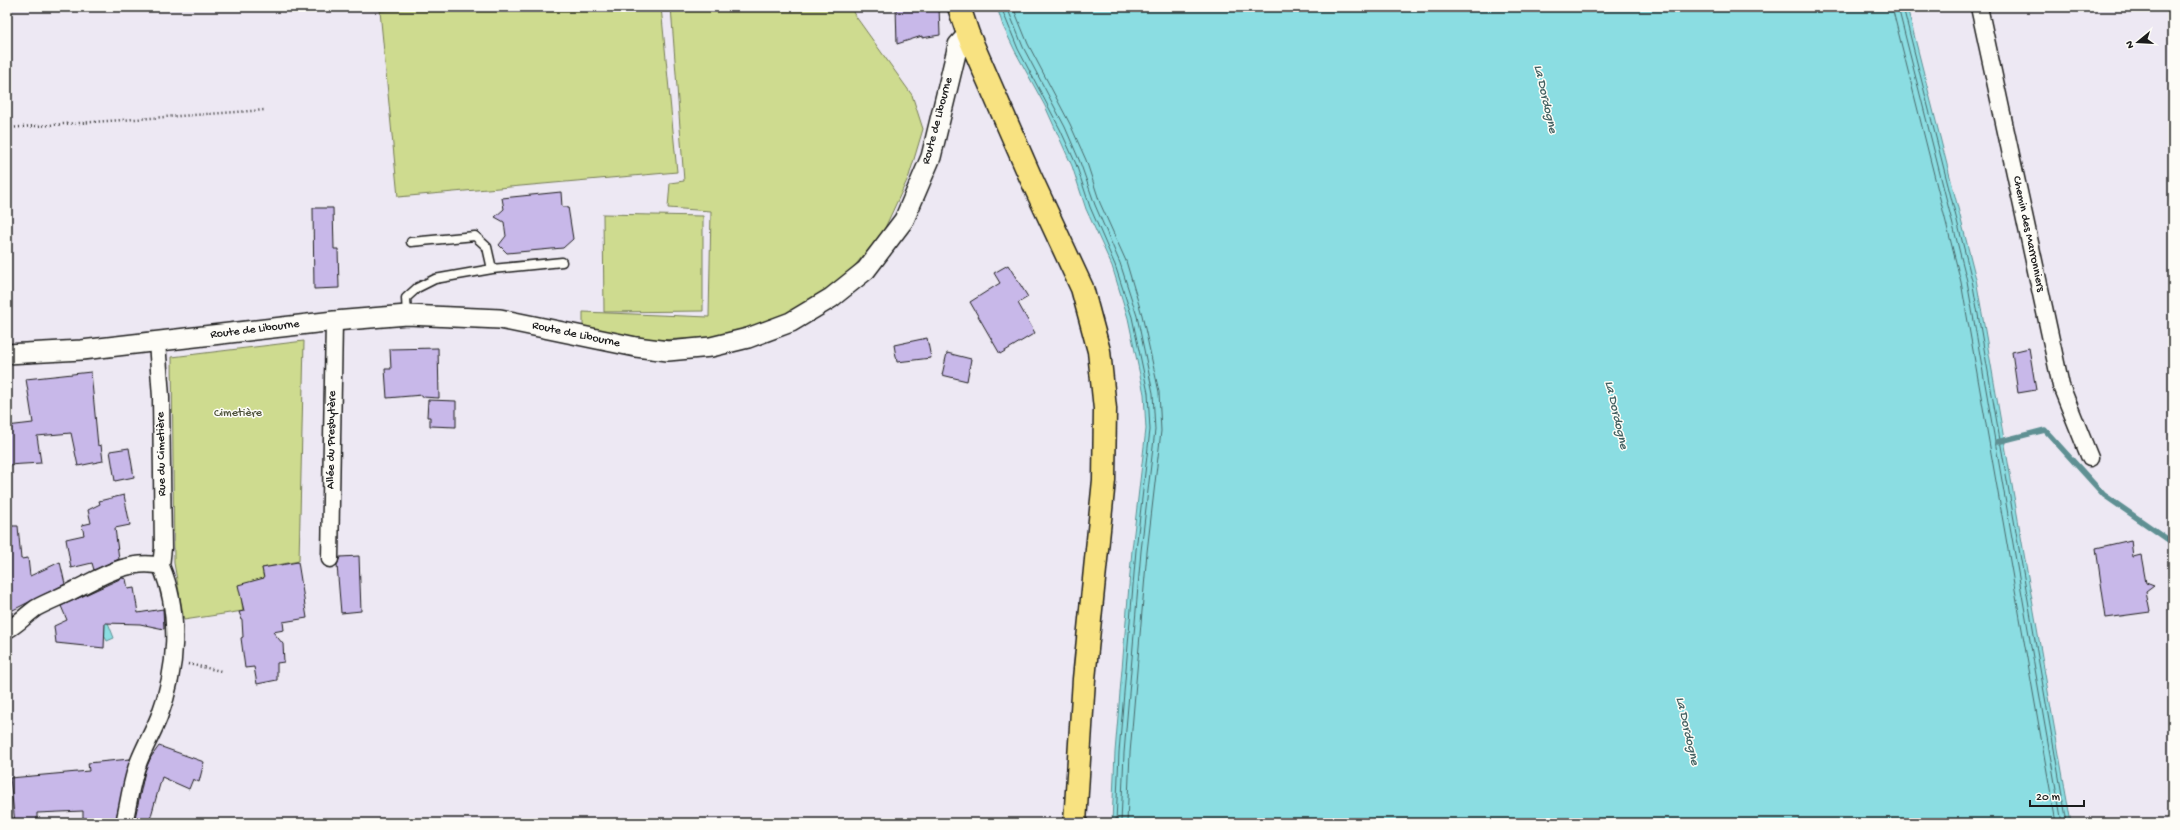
<svg xmlns="http://www.w3.org/2000/svg" width="2180" height="830" font-family="'Gochi Hand',sans-serif">
	<style>
		.green { fill: #cedb8f; stroke: #757c56 }
		.water { fill: #8bdde2; stroke: #5f9093 }
		.lines { fill: none; stroke-linecap: round; stroke-linejoin: round }
		.shore { stroke: #48696b; stroke-width: 1 }
		.stream { stroke: #5f9093; stroke-width: 5.5 }
		.building { fill: #c8b8e9; stroke: #1c1c1c }
		.service-casing { stroke: #1c1c1c; stroke-width: 11 }
		.minor-casing { stroke: #1c1c1c; stroke-width: 19 }
		.tertiary-casing { stroke: #1c1c1c; stroke-width: 22 }
		.primary-casing { stroke: #1c1c1c; stroke-width: 25 }
		.path { stroke: #1c1c1c; stroke-width: 2.5; stroke-dasharray: 1 3; stroke-linecap: butt }
		.service { stroke: #fdfcf7; stroke-width: 8 }
		.minor { stroke: #fdfcf7; stroke-width: 16 }
		.tertiary { stroke: #fdfcf7; stroke-width: 19 }
		.primary { stroke: #f8e281; stroke-width: 22 }
		.labels { text-anchor: middle; dominant-baseline: central; stroke-width: 3; stroke-linejoin: round; paint-order: stroke }
		.street-label { font-size: 12px; fill: #1c1c1c; stroke: #fdfcf7 }
		.park-label { font-size: 12px; fill: #51553e; stroke: #fdfcf7 }
		.water-label { font-size: 13px; font-style: italic; fill: #436061; stroke: #fdfcf7 }
	</style>
	<rect width="100%" height="100%" fill="#ede8f3"/>
	<filter id="ink" filterUnits="userSpaceOnUse"><feTurbulence type="fractalNoise" baseFrequency=".025" numOctaves="2"/><feDisplacementMap in="SourceGraphic" scale="8" xChannelSelector="R" yChannelSelector="G"/><feConvolveMatrix kernelMatrix="1 2 1 2 8 2 1 2 1" color-interpolation-filters="sRGB"/></filter>
	<g filter="url(#ink)">
		<path class="green" d="M419 7H661L677 172 398 197 380 11Z
			M671 7H851L854 14 912 95 923 129 909 176 883 232 852 269 801 309 753 328 710 338 654 340 583 327V312L709 317 711 211 668 208 670 183 684 181Z
			M603 214 703 216V311L604 312Z
			M304 341 299 561 262 568 264 581 240 588 243 611 184 620 174 563 172 357Z"/>
		<path class="water" d="M997 7H1907L1976 279 2071 823H1112L1115 752 1132 550 1146 429 1144 394 1128 318 1112 266 1086 209 1072 166 1045 106 1015 51 1003 26Z
			M105 615 114 638 107 641 101 628Z"/>
		<g class="lines">
			<path class="shore" d="M1001 7 1018 49 1060 129 1076 164 1090 207 1115 265 1132 317 1148 393 1150 430 1136 550 1119 752 1116 823
				M1007 7 1023 47 1065 127 1080 162 1095 205 1120 263 1137 316 1153 393 1155 430 1141 551 1124 753 1121 823
				M1013 7 1028 44 1070 124 1086 160 1100 203 1126 261 1142 315 1159 392 1161 431 1147 552 1130 753 1127 823
				M1892 7 1961 282 2056 823
				M1898 7 1967 281 2062 823
				M1903 7 1972 280 2067 823"/>
			<path class="stream" d="M1997 442 2045 430 2104 495 2173 543"/>
		</g>
		<path class="building" d="M896 7H939L940 35 922 38V36L897 44Z
			M561 192 562 207H568L573 239 563 248 507 253 499 245 506 236 504 222 495 217 504 209 502 198Z
			M313 208H333L334 249H338L339 288 314 289Z
			M1008 265 1028 297 1018 303 1035 333 1000 354 970 302 1000 283 994 273Z
			M927 338 931 358 897 362 894 345Z
			M438 348 439 398 422 397V395L387 398 385 369H391L390 349Z
			M2029 348 2036 390 2018 393 2012 352Z
			M947 353 971 359 967 381 942 375Z
			M91 372 98 446 101 445 103 461 78 466 71 433 37 436 41 463 7 465V426L33 423 26 379Z
			M428 400 456 401V427L430 426V417H427Z
			M129 448 134 477 115 481 110 451Z
			M124 495 130 525 115 528 119 559 94 570 92 563 71 568 66 539 84 535 82 525 91 523 88 510 100 504 99 501Z
			M7 526H18L21 559 28 558 30 576 60 562 65 584 7 613Z
			M2131 540 2133 557 2141 555 2146 583 2154 586 2146 592 2150 612 2106 618 2096 548Z
			M359 556 361 611 341 613 337 565 340 557Z
			M298 562 307 618 283 622 284 630 273 632 283 644 284 662 277 663V680L257 684 254 667 245 668 241 638 243 637 242 620 239 612 244 611 238 585 264 578 262 568Z
			M122 578 126 579 128 589 134 588 138 613 163 609 164 629 140 624 105 623 104 648 56 643 54 626 67 620 61 606Z
			M159 746 204 762 199 782 193 779 189 789 162 777 149 823H134L145 771 151 757Z
			M130 759 115 823H105V821L83 822V811L37 813V823H15L10 778 89 771 88 763Z"/>
		<g class="lines">
			<g class="service-casing">
				<path id="service" d="M411 242 475 236 487 247 492 269
					M407 315 406 298 417 288 435 279 492 269 562 262"/>
			</g>
			<g class="minor-casing">
				<path id="minor" d="M1979 7 2061 386 2090 458
					M157 342 161 397 163 548 161 566
					M330 559 334 321
					M7 630C18 624 26 615 36 608 47 602 60 597 72 591 99 578 129 558 161 566 181 613 177 670 159 717 153 732 145 746 139 761 131 780 129 803 124 823"/>
			</g>
			<g class="tertiary-casing">
				<path id="tertiary" d="M7 354 82 350 334 321 407 315 500 319 636 347 668 351 711 347 748 338 791 322 831 298 866 270 904 220 931 157 958 45 968 34"/>
			</g>
			<g class="primary-casing">
				<path id="primary" d="M959 7 968 34 1030 176 1082 288 1099 351 1105 409 1104 480 1084 679 1075 823"/>
			</g>
			<path class="path" d="M7 128 265 110
				M188 664 221 671"/>
			<use href="#service" class="service"/>
			<use href="#minor" class="minor"/>
			<use href="#tertiary" class="tertiary"/>
			<use href="#primary" class="primary"/>
		</g>
	</g>
	<g class="labels">
		<g class="street-label">
			<text transform="translate(938 121) rotate(-75)">Route de Libourne</text>
			<text transform="translate(2028 234) rotate(78)">Chemin des Marronniers</text>
			<text transform="translate(255 330) rotate(-7)">Route de Libourne</text>
			<text transform="translate(576 335) rotate(12)">Route de Libourne</text>
			<text transform="translate(332 440) rotate(-89)">Allée du Presbytère</text>
			<text transform="translate(162 454) rotate(-91)">Rue du Cimetière</text>
		</g>
		<g class="park-label">
			<text x="238" y="414">Cimetière</text>
		</g>
		<g class="water-label">
			<text transform="translate(1545 99) rotate(77)">La Dordogne</text>
			<text transform="translate(1616 415) rotate(77)">La Dordogne</text>
			<text transform="translate(1687 731) rotate(77)">La Dordogne</text>
		</g>
	</g>
	<rect width="2180" height="830" fill="none" stroke="#fdfcf7" stroke-width="24"/>
	<rect x="12" y="12" width="2156" height="806" fill="none" stroke="#1c1c1c" stroke-width="1.5" filter="url(#ink)"/>
	<g transform="translate(2138 42) rotate(252)" stroke="#fdfcf7" stroke-width="3" paint-order="stroke">
	<path d="M0-3L7 15L0 10L-7 15Z" fill="#1c1c1c"/>
	<text y="-6" font-size="11" font-weight="bold" text-anchor="middle" fill="#1c1c1c">N</text>
	</g>
	<path d="M2030 800v6h54v-6" fill="none" stroke="#1c1c1c" stroke-width="2"/>
	<text x="2036" y="800" font-size="12" fill="#1c1c1c" stroke="#fdfcf7" stroke-width="3" paint-order="stroke">20 m</text>
</svg>
